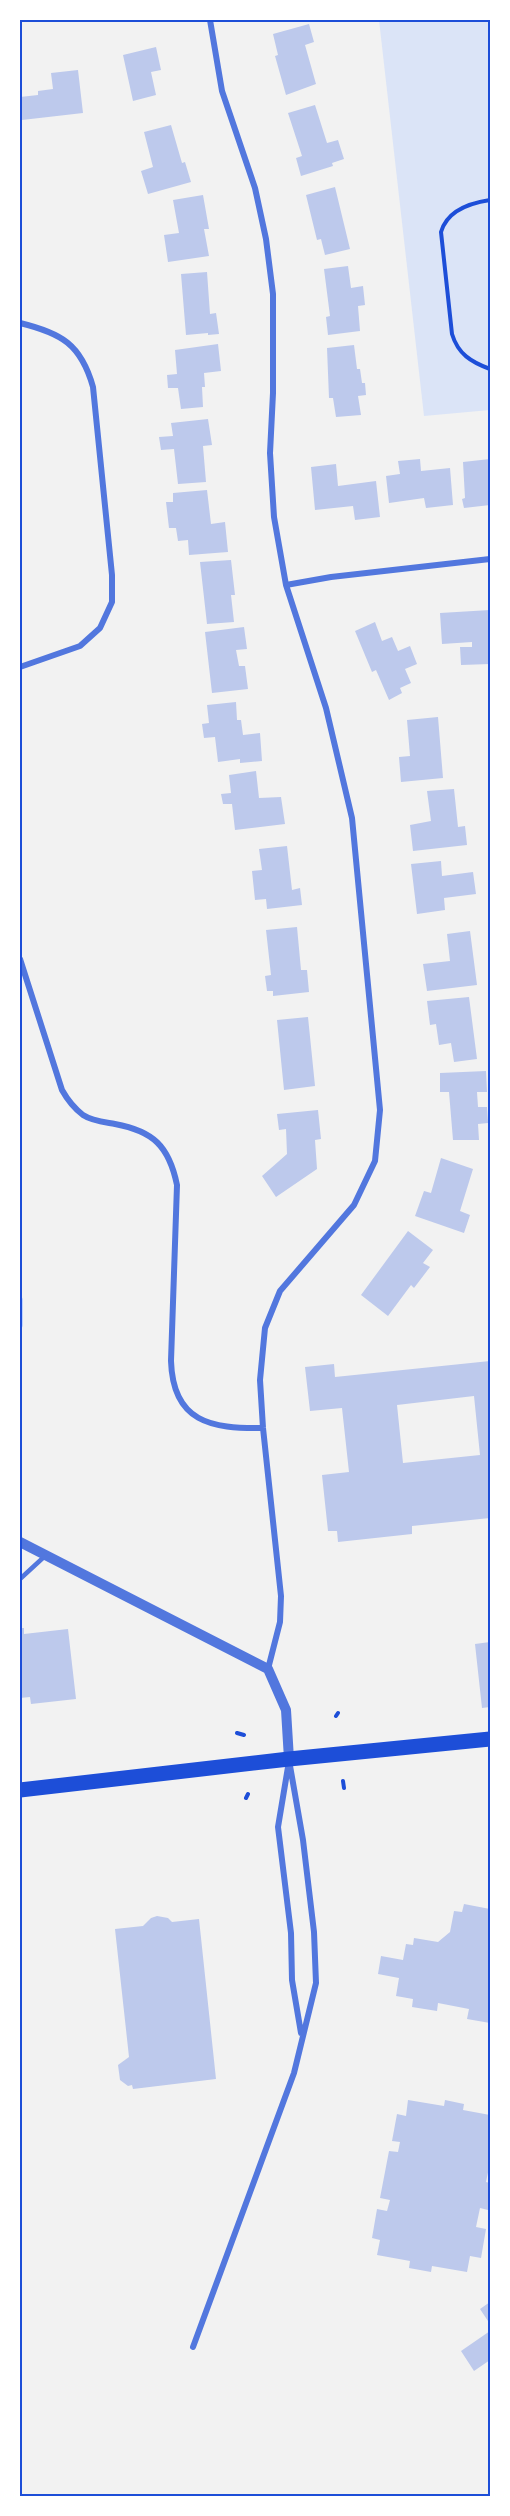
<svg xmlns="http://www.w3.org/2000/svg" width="510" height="2516" font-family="Quicksand,sans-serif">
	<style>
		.green { fill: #dbe4f7 }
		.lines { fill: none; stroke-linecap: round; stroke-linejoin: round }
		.stream { stroke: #bfd3fe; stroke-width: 6 }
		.building { fill: #bdc9ec; fill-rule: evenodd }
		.path { stroke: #1d4ed8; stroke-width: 4 }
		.service { stroke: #5277de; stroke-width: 4.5 }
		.minor { stroke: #5277de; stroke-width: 6 }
		.tertiary { stroke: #5277de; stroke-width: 10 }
		.primary { stroke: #1d4ed8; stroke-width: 15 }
		.neatline { fill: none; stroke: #1d4ed8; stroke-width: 2 }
	</style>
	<rect width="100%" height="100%" fill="#f2f2f2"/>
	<path class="green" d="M379 20H490V410L424 416Z"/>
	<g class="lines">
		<path class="stream" d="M20 1300V1325"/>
	</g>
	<path class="building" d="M309 24 314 42 305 45 316 84 286 95 275 56 278 55 273 34Z
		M156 47 161 70 151 72 156 95 133 101 123 55Z
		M78 70 83 113 22 120 20 97 38 95V91L53 89 51 73Z
		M315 105 327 143 338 140 344 159 332 163 333 166 301 176 296 158 302 156 288 113Z
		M171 125 182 163 185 162 191 182 148 194 141 171 153 167 144 132Z
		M335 187 350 249 325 255 321 239 317 240 306 195Z
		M203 195 209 229H204L209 256 168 262 164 235 179 233 173 200Z
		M348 266 351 288 363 286 365 305 358 306 360 331 328 335 326 317 330 316 324 269Z
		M207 272 210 314 216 313 219 334 208 335V333L186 335 181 274Z
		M218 344 221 371 204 373 205 387H202L203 407 181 409 178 388H168L167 375 177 374 175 350Z
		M354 345 357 369H360L362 383H365L366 395 358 396 361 415 336 417 333 398H329L327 348Z
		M208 419 212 445 203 446 206 482 178 484 174 449 161 450 159 437 173 436 171 423Z
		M420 459 421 471 450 468 453 505 426 508 424 498 389 503 386 476 400 474 398 461Z
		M490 459V505L464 508 462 499 465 498 463 462Z
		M336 464 338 486 376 481 380 517 355 520 353 506 315 510 311 467Z
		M207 490 211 524 225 522 228 552 189 555 188 540 178 541 176 528H169L166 502H173V493Z
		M231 560 235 595H231L234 622 207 624 200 562Z
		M490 610V664L461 665 460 647H472V642L442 644 440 613Z
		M375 622 382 641 392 637 398 651 410 646 417 664 405 669 411 683 400 688 402 693 389 700 376 670 372 672 355 631Z
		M244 627 247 649 236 650 239 666H245L248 689 212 693 205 632Z
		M236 702 237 720H241L243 735 260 733 262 761 240 763V759L218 762 215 737 204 738 202 724 209 723 207 705Z
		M438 717 443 778 401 782 399 757 410 756 407 720Z
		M256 771 259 798 281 797 285 824 235 830 232 804H223L221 794 231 793 229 775Z
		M454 789 458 827 465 826 467 845 413 851 410 825 431 821 427 791Z
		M287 846 292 890 300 888 302 905 267 909 266 899 255 900 252 871 262 870 259 849Z
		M441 861 442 876 473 872 476 894 444 898 445 910 417 914 411 864Z
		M297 927 301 970H307L309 992 273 996V991H267L265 976 271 975 266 930Z
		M470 931 477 985 427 991 423 964 450 961 447 934Z
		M469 997 477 1059 454 1062 451 1043 439 1045 436 1024 430 1025 427 1001Z
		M308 1017 315 1086 284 1090 277 1020Z
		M486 1071 487 1092H477L478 1107H487L488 1123 478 1124 479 1140H453L449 1092H440V1073Z
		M318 1110 321 1139 315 1140 317 1169 276 1197 262 1176 287 1154 286 1129 279 1130 277 1114Z
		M441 1158 473 1169 460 1211 470 1215 464 1233 415 1216 424 1191 431 1193Z
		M408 1231 433 1250 423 1263 430 1267 414 1288 411 1285 388 1316 361 1295Z
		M490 1361V1518L412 1526V1534L338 1542 337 1531H328L322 1475 349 1472 342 1408 310 1411 305 1367 334 1364 335 1377ZM474 1396 480 1455 403 1463 397 1405Z
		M20 1628H24V1634L68 1629 76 1699 31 1704 30 1697 20 1698Z
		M490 1642V1707L482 1708 475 1644Z
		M464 1904 490 1909V2023L467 2019 469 2009 438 2003 437 2011 412 2007 413 1999 396 1996 399 1978 378 1974 381 1956 403 1960 406 1944 413 1945 414 1938 438 1942 450 1932 454 1911 462 1912Z
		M157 1916 168 1918 172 1922 199 1919 216 2079 133 2089 132 2085 128 2086 120 2080 118 2065 129 2057 115 1929 143 1926 151 1918Z
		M408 2100 444 2106 445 2100 464 2104 463 2110 490 2115V2163L486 2182 490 2183V2194L488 2210 480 2208 476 2227 486 2229 481 2258 470 2256 467 2272 432 2266 431 2272 409 2268 410 2261 377 2255 380 2240 372 2238 377 2209 387 2211 390 2200 380 2198 389 2151 398 2152 400 2142 392 2141 397 2114 406 2116Z
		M490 2302V2324L480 2309Z
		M490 2331V2360L474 2371 461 2351Z"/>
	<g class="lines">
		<path class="path" d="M490 200C470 203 447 211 441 232L452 334C458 354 471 362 490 369
			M336 1716 338 1713
			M237 1733 244 1735
			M343 1781 344 1788
			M246 1798 248 1794"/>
		<path class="service" d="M20 1579 45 1556"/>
		<path class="minor" d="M210 20 222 91 255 188 266 239 273 294V393L270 453 274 517 286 585 326 708 352 818 380 1110 375 1161 354 1205 280 1291 265 1328 260 1380 263 1428 281 1596 280 1622 268 1669
			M20 323C61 333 81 344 93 387L112 575V602L100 628 80 646 20 667
			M286 585 331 577 490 559
			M20 959 62 1090C67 1099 74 1108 83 1115 92 1121 104 1122 115 1124 153 1131 169 1146 177 1185L171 1361C173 1422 211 1429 263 1428
			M288 1767 278 1827 291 1933 292 1980 301 2033
			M193 2347 294 2073 316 1983 314 1932 303 1840 289 1760"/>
		<path class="tertiary" d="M20 1542 268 1669 286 1710 289 1759"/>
		<path class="primary" d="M20 1790 289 1759 490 1739"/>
	</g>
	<rect width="510" height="2516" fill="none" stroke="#ffffff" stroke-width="42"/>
	<rect x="21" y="21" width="468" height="2474" class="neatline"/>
</svg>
